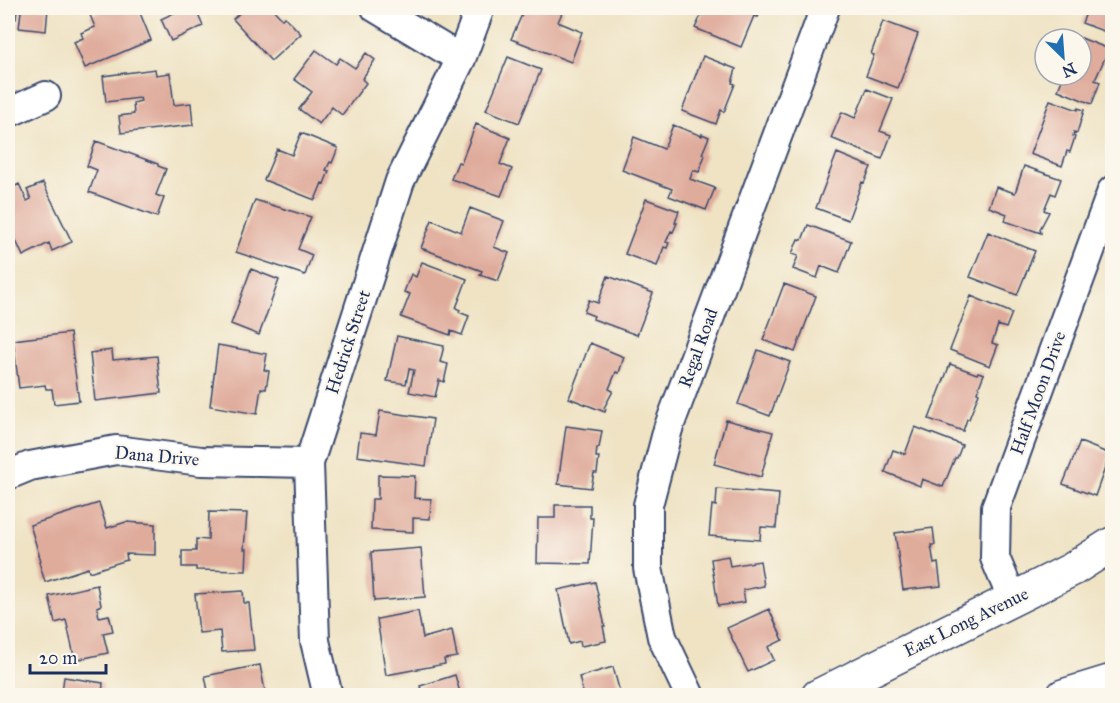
<svg xmlns="http://www.w3.org/2000/svg" width="1120" height="703" font-family="'IM FELL Great Primer',serif">
	<style>
		.building { fill: #dfab9b }
		.lines { fill: none; stroke-linecap: round; stroke-linejoin: round }
		.minor-casing { stroke: #3b4a6d; stroke-width: 32 }
		.secondary-casing { stroke: #3b4a6d; stroke-width: 36 }
		.minor { stroke: #fff; stroke-width: 28 }
		.secondary { stroke: #fff; stroke-width: 33 }
		.labels { text-anchor: middle; dominant-baseline: central; stroke-width: 4.5; stroke-linejoin: round; paint-order: stroke }
		.street-label { font-size: 18px; fill: #1b2f5e; stroke: #fbf7ec }
	</style>
	<rect width="100%" height="100%" fill="#fbf7ec"/>
	<filter id="ink" filterUnits="userSpaceOnUse"><feTurbulence type="fractalNoise" baseFrequency=".0167" numOctaves="2"/><feDisplacementMap in="SourceGraphic" scale="12" xChannelSelector="R" yChannelSelector="G"/><feConvolveMatrix kernelMatrix="1 2 1 2 8 2 1 2 1" color-interpolation-filters="sRGB"/></filter>
	<filter id="wash" filterUnits="userSpaceOnUse"><feTurbulence type="fractalNoise" baseFrequency=".008" numOctaves="4" result="noise"/><feDisplacementMap in="SourceGraphic" scale="24" xChannelSelector="R" yChannelSelector="G"/><feGaussianBlur stdDeviation="1.35" result="paint"/><feColorMatrix in="noise" values="0 0 0 0 0 0 0 0 0 0 0 0 0 0 0 0 0 1.4 0 .05"/><feComposite in="paint" operator="in"/></filter>
	<g filter="url(#wash)">
		<rect width="100%" height="100%" fill="#efe3c4"/>
		<g id="blocks">
			<path class="building" d="M8 8H48L46 31 19 28 21 11 17 10 16 19 8 18Z
				M108 8H138L151 40 85 68 74 42 83 38 81 33 95 27 90 15Z
				M184 8H195L203 26 171 41 161 19Z
				M245 8H272L282 19 285 17 301 34 271 61 233 19Z
				M525 8H564L558 22 582 32 571 62 511 39Z
				M705 8H762L758 17 754 16 741 47 695 28Z
				M899 8H923L920 15Z
				M1088 8H1112L1111 34 1082 23Z
				M883 21 918 34 898 88 866 76 874 55 871 54Z
				M1081 38 1109 49 1095 80 1100 82 1092 104 1058 90 1064 75H1081Z
				M316 50 336 64 340 58 355 68 366 53 375 60 362 79 366 83 342 115 332 107 319 124 299 109 312 92 294 79Z
				M703 56 736 69 732 83 735 84 724 112 721 110 716 124 682 111Z
				M508 57 541 70 519 123 486 110Z
				M155 69 156 75 170 73 174 105 191 103 193 125 121 133 119 116 134 114 133 103 141 101 140 98 106 102 103 76Z
				M867 89 893 99 880 131 891 135 882 159 831 138 842 112 855 118Z
				M1050 100 1078 110V108L1084 110 1077 133 1074 132 1073 136 1075 137 1070 152 1067 151 1062 166 1030 154Z
				M476 124 510 138 500 164 512 169 501 196 451 179 458 162 461 163Z
				M673 125 702 136V134L709 137 702 154 705 155 699 172 693 170 690 179 715 188 706 210 669 196 672 189 622 170 634 137 664 149Z
				M301 133 338 148 332 163 330 162 326 170 329 171 324 184 322 183 315 200 264 180 277 149 292 155Z
				M96 141 158 164V166L166 169 156 195 164 198 157 217 89 192 97 170 87 166Z
				M837 153 871 167 864 183 862 182 848 220 816 208Z
				M1024 166 1061 179 1055 195 1051 193 1044 210 1049 212 1040 229 1041 233 1005 221 1007 214 989 207 996 187 1015 193Z
				M43 183 72 242 52 251 49 243 23 256 8 223V190L19 184 27 201 31 199 27 190Z
				M646 199 679 211 675 223H677L673 232 671 231 666 242 669 243 667 248 664 247 657 266 625 254Z
				M255 200 311 217 298 249 312 255 305 275 236 252Z
				M470 208 504 221 494 247 509 253 498 281 480 275 482 271 421 248 432 220 461 232Z
				M808 225 851 241 839 273 821 266 817 278 793 269 798 256 792 254 798 239 802 240Z
				M988 232 1035 251 1017 295 970 277Z
				M422 262 467 279 456 308 460 310 459 312 469 316 462 335 451 331 450 335 401 317 410 294 404 292 411 274 416 277Z
				M251 269 279 280 259 335 231 324Z
				M608 276 653 293 637 335 593 319 594 316 584 312 589 300 598 303Z
				M784 284 816 296 795 352 763 340Z
				M971 296 1012 313 1006 328 998 325 992 343 998 345 990 366 950 350Z
				M70 333 79 401 54 404 52 389H46L45 385 19 388 13 340Z
				M397 336 444 346 440 362 448 364 444 382 439 380 435 397 409 392 414 370 409 369 406 384 387 381Z
				M590 343 624 357 619 373 616 372 609 389 613 391 604 408 606 409 605 412 569 398Z
				M218 345 267 354 264 370 269 371 266 389 261 388 257 414 210 406Z
				M112 350 113 360 157 356 161 393 95 401 90 353Z
				M758 350 790 362 770 416 738 404Z
				M950 364 977 374 978 372 984 374 977 392 979 393 969 419H967L963 431 929 419Z
				M380 411 433 419 426 466 357 456 360 433 376 435Z
				M726 420 773 432 761 477 714 464Z
				M566 426 602 431 599 448H597L596 457H599L597 473H594L591 488 558 484Z
				M915 427 962 445 957 458H955L943 487 922 479 920 486 885 472 893 450 905 454Z
				M1080 442 1110 454 1095 496 1063 484Z
				M378 475 415 476 414 498 431 499 430 519 413 518V532L371 530 372 499H378Z
				M717 489 779 494 776 528 761 527 760 540 709 536 712 505 716 506Z
				M99 503 107 528 126 522 155 524V555L126 554 127 560 89 572 88 568 45 582 39 562 41 561 30 525Z
				M555 505H590V518H593L590 564 537 563 538 518H555Z
				M209 512 247 513 244 549H247L246 571 196 570V567H182V551H196V539L208 540Z
				M933 528 935 545H931L934 564 938 563 941 586 903 590 895 533Z
				M421 548 425 597 374 601 371 552Z
				M728 556 730 566 760 561 764 586 743 590 745 602 718 606 711 559Z
				M595 582 605 626H603L606 641 581 646 580 641 569 644 558 590Z
				M97 585 101 605 97 607 99 617 109 615 113 631 103 633 108 653 75 660 66 620 55 623 49 596Z
				M243 591 244 603H249L254 650 222 652 220 631 199 633 195 594Z
				M769 609 783 640 768 647 774 660 748 672 727 628Z
				M418 611 423 638 452 630 457 657 444 659 445 664 386 675 377 619Z
				M260 665 266 696H209L205 676Z
				M613 667 621 696H584L579 677Z
				M455 675 461 696H423L420 686Z
				M64 677 103 683 102 696H53L54 691 62 692Z"/>
		</g>
	</g>
	<g filter="url(#ink)">
		<use href="#blocks" fill-opacity="0" stroke="#3b4a6d" stroke-width="1.5"/>
		<g class="lines">
			<g class="minor-casing">
				<path id="minor" d="M376 8 461 59
					M8 113 46 96
					M8 475 30 466 116 450 201 461 309 463
					M1012 598 995 558 996 507 1112 191
					M328 696 315 641 309 463 400 181 461 59 480 8
					M690 696 662 637 648 568V505L668 429 825 8"/>
			</g>
			<g class="secondary-casing">
				<path id="secondary" d="M818 696 1073 569 1112 544
					M1063 696 1112 681"/>
			</g>
			<use href="#minor" class="minor"/>
			<use href="#secondary" class="secondary"/>
		</g>
	</g>
	<g class="labels">
		<g class="street-label">
			<text transform="translate(348 342) rotate(-72)">Hedrick Street</text>
			<text transform="translate(698 348) rotate(-70)">Regal Road</text>
			<text transform="translate(1038 393) rotate(-70)">Half Moon Drive</text>
			<text transform="translate(157 456) rotate(5)">Dana Drive</text>
			<text transform="translate(966 622) rotate(-26)">East Long Avenue</text>
		</g>
	</g>
	<rect width="1120" height="703" fill="none" stroke="#fbf7ec" stroke-width="30"/>
	<g transform="translate(1063 57) rotate(155)"><circle r="28" fill="#fbf7ec" stroke="#a1a7b3" stroke-width="1.5"/>
	<path d="M0-4.5L10 22L0 15L-10 22Z" fill="#1f6fb2"/>
	<text y="-9" font-size="16" font-weight="bold" text-anchor="middle" fill="#1b2f5e">N</text>
	</g>
	<path d="M30 664v9h76v-9" fill="none" stroke="#1b2f5e" stroke-width="3"/>
	<text x="39" y="664" font-size="18" fill="#1b2f5e" stroke="#fbf7ec" stroke-width="4.5" paint-order="stroke">20 m</text>
</svg>
